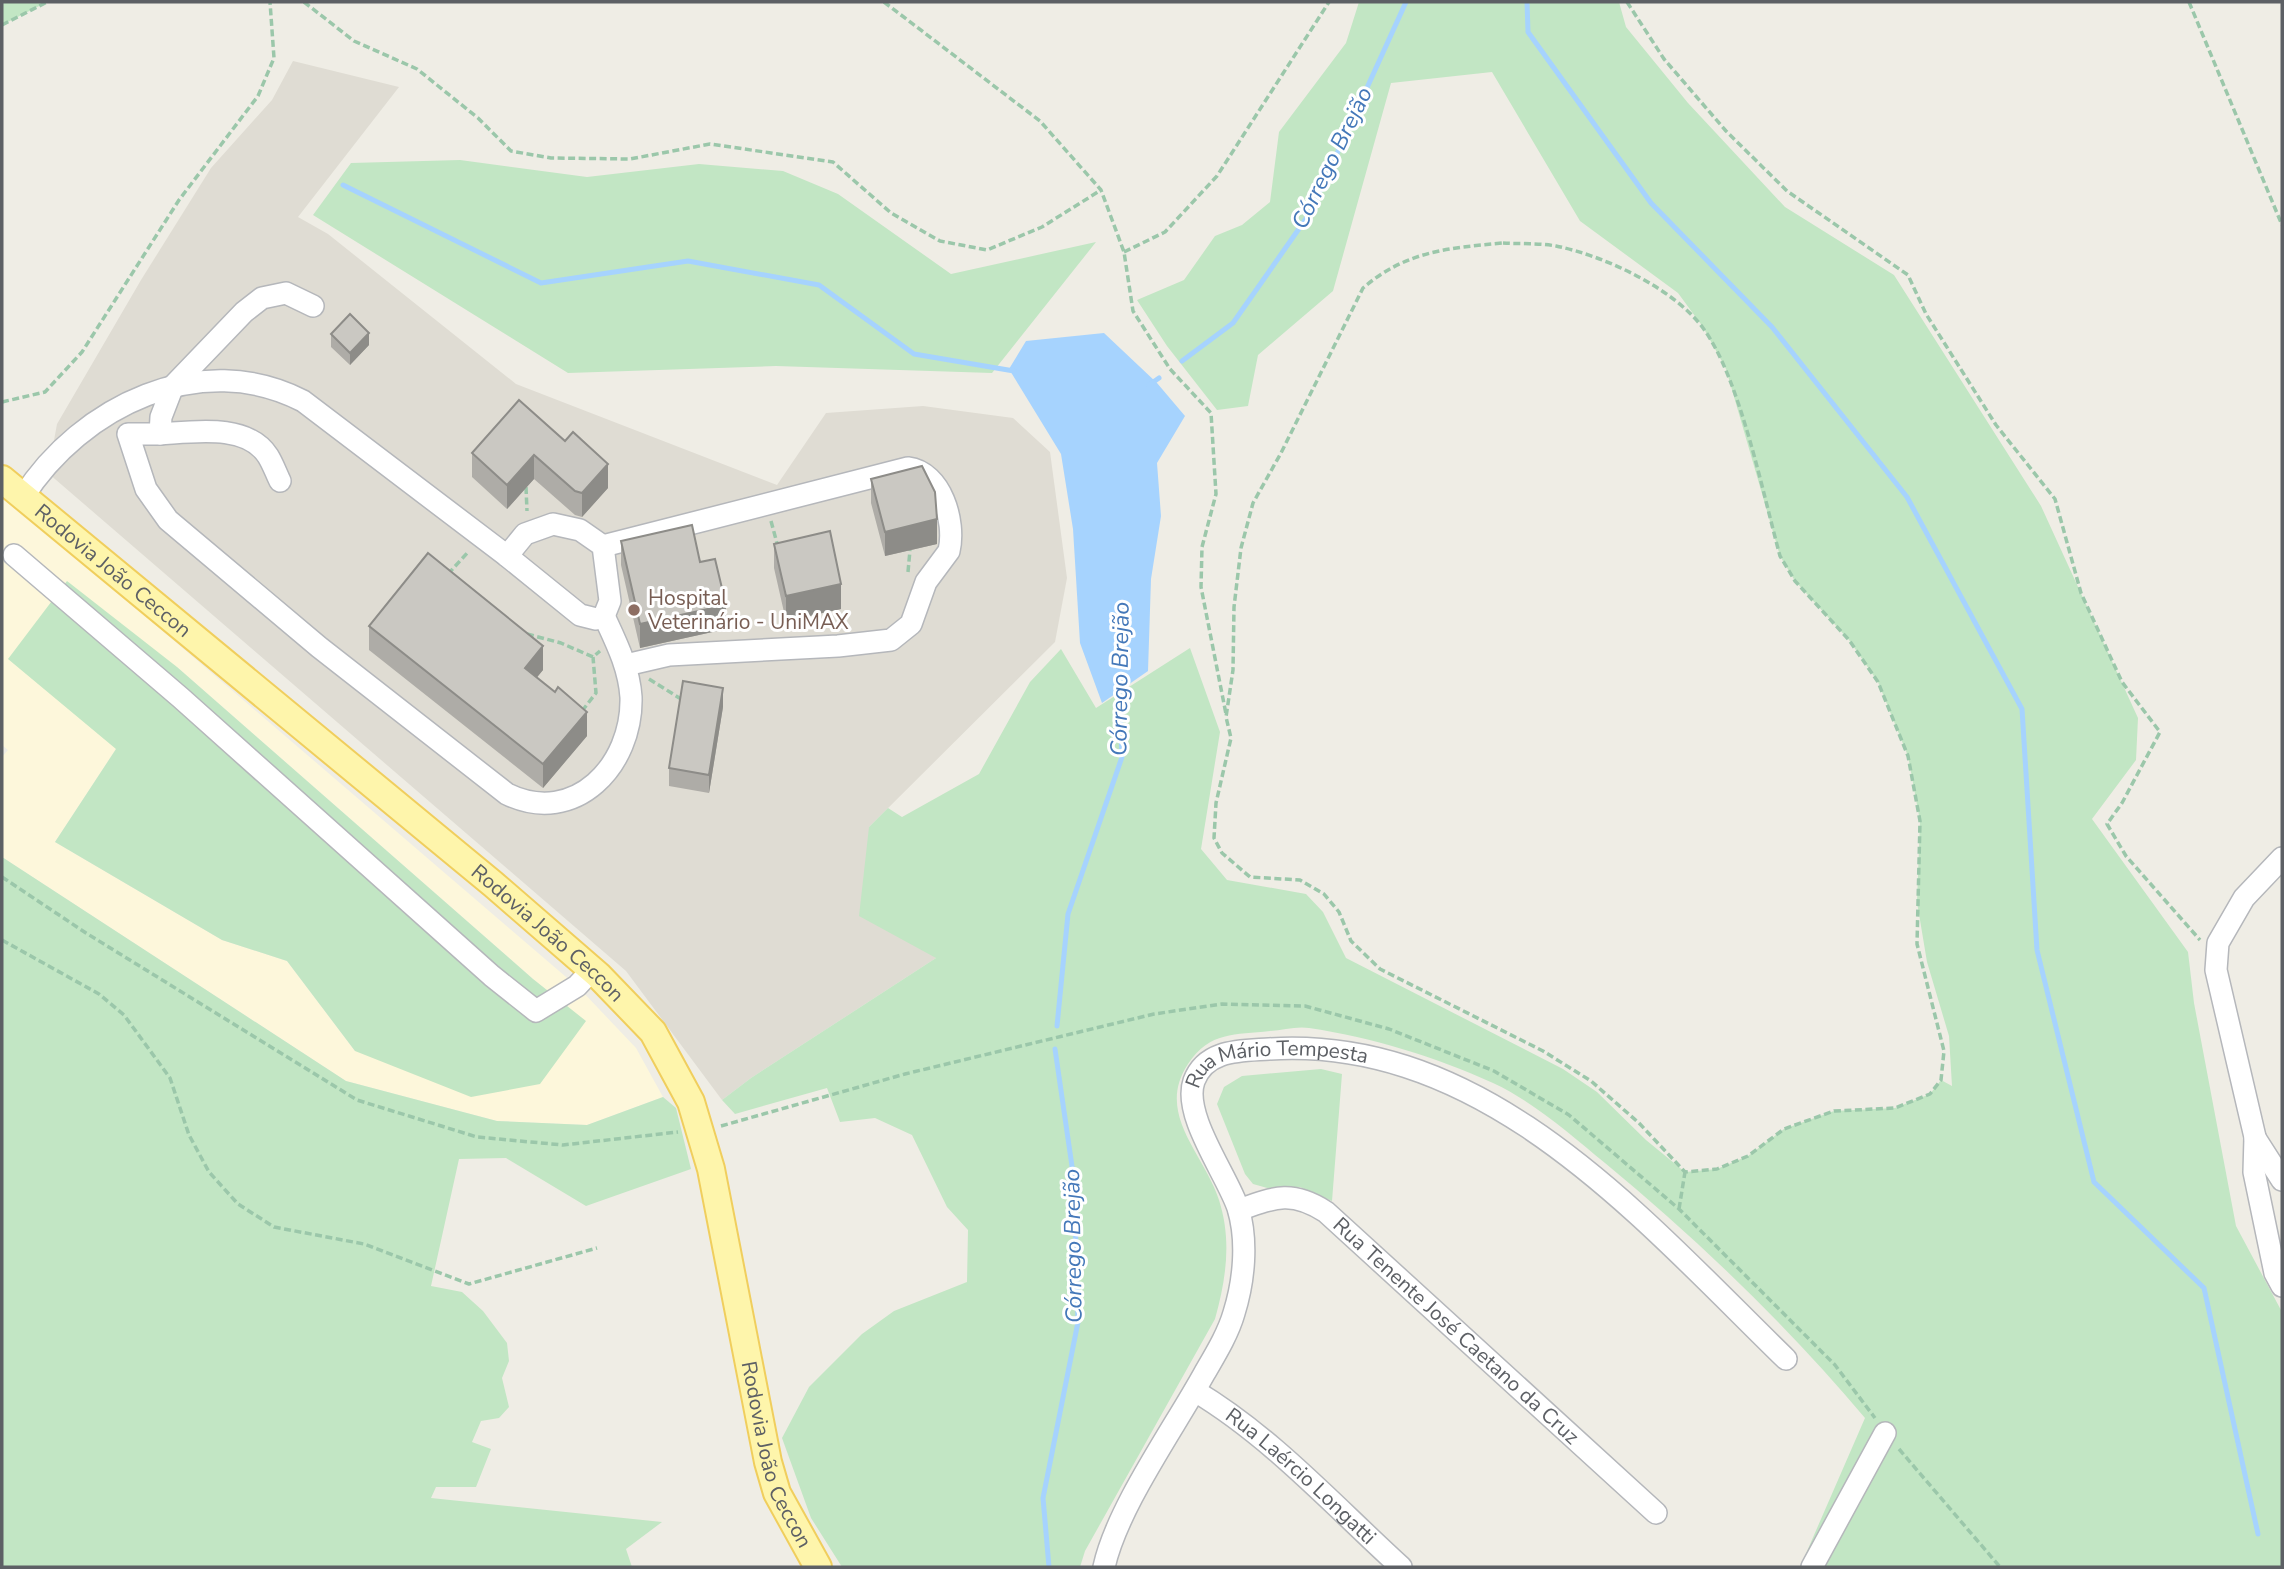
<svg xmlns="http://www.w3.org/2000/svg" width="2284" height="1569" font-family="'Nunito Sans',sans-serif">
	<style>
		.commercial { fill: #fdf7db; fill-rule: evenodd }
		.education { fill: #dfdcd3 }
		.green { fill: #c2e6c4 }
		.water { fill: #a6d3fe }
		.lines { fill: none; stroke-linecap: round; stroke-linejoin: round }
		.stream { stroke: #a6d3fe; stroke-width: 5 }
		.minor-casing { stroke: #b5b7bb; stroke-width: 24 }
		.major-casing { stroke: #f0ce5d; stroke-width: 30 }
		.path { stroke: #9bc7aa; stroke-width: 3.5; stroke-dasharray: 7 3.5; stroke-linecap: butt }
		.minor { stroke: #fff; stroke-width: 21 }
		.major { stroke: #fef5ab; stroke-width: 26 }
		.wall { fill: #aeaca7 }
		.shaded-wall { fill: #8d8c88 }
		.building { fill: #cac8c2; stroke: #8d8c88; stroke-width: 2 }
		.education-dot { fill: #8d6e63; stroke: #fff; stroke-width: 2.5 }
		.labels { text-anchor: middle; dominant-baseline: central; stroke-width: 6; stroke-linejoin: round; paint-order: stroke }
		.street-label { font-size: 21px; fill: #5d6065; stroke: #fff }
		.education-label { font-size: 21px; fill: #785e54; stroke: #fff; text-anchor: start }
		.water-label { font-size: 23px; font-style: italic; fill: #4478b9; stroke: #fff }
	</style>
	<rect width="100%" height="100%" fill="#efede5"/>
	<path class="commercial" d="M2 493 580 989 636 1048 663 1097 587 1125 497 1121 346 1081 2 857V757L8 750 2 745ZM177 667 533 979 586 1022 355 1051 287 961 222 940 55 842 116 749Z"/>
	<path class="education" d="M293 61 399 87 298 217 328 234 516 384 777 485 826 413 923 406 1013 418 1050 452 1067 578 1055 642 869 827 936 958 751 1078 722 1100 626 971 48 473 57 424 141 280 211 168 272 100Z"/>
	<path class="green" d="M2 2H47L2 25Z
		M1359 2H1619L1626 27 1688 103 1785 207 1894 275 2041 506 2138 718 2136 760 2092 819 2188 952 2194 1003 2236 1226 2282 1312V1567H1803L1801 1565 1865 1418C1787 1325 1698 1240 1605 1163 1571 1135 1534 1102 1493 1083 1436 1057 1371 1037 1309 1028 1297 1026 1283 1030 1270 1031 1235 1035 1210 1031 1188 1064 1155 1114 1204 1153 1219 1200 1232 1241 1226 1279 1215 1319L1085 1551 1080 1567H842L811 1518 782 1438 809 1387 862 1334 894 1311 967 1282 968 1230 947 1207 912 1135 875 1118 840 1122 827 1088 735 1114 722 1100 751 1078 936 958 859 916 869 827 888 808 902 817 979 774 1030 682 1061 649 1096 708 1190 648 1220 732 1201 849 1227 880 1306 894 1323 912 1346 958 1563 1069 1597 1092 1646 1140 1685 1172 1717 1169 1748 1156 1784 1129 1834 1111 1895 1108 1930 1094 1941 1080 1952 1086 1949 1036 1927 962 1917 902 1920 821 1908 756 1878 682 1849 640 1795 581 1780 556 1726 369 1703 327 1678 293 1580 221 1492 72 1391 83 1333 291 1258 355 1248 406 1217 410 1167 346 1137 300 1184 280 1215 236 1242 225 1270 202 1279 132 1346 43Z
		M460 160 587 177 699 164 783 171 838 194 951 274 1096 242 992 373 776 366 568 373 313 215 351 163Z
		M67 581 177 667 533 979 586 1021 540 1084 471 1097 355 1051 287 961 222 940 55 842 116 749 8 659Z
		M2 857 346 1081 497 1121 587 1125 663 1097 676 1108 691 1169 586 1206 506 1158 459 1159 431 1286 462 1292 483 1311 507 1343 509 1361 502 1378 509 1407 499 1418 481 1421 472 1442 491 1449 476 1487H436L431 1498 662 1522 626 1549 632 1567H2Z
		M1321 1069 1342 1074 1332 1201 1300 1187 1271 1189 1253 1184 1245 1174 1217 1104 1224 1087 1242 1076Z"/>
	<path class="water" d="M1104 333 1157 383 1185 416 1157 463 1161 516 1151 579 1148 671 1102 703 1080 643 1073 529 1061 454 1009 369 1026 341Z"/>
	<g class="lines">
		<path class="stream" d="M1527 2 1528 32 1651 203 1772 327 1907 497 2022 709 2037 950 2094 1182 2204 1288 2258 1534
			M343 185 541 283 688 261 819 285 914 354 1014 371
			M1182 361 1233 323 1310 213 1406 2
			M1149 385 1159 378
			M1057 1026 1068 914 1122 757 1119 685
			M1049 1567 1043 1498 1078 1322 1074 1180 1055 1049"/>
		<g class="minor-casing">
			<g id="minor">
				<path d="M313 306 286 293 262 298 244 312 173 386 161 417 160 434H128L146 489 168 520 319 647 507 794C575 827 633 765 631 697 629 667 616 642 604 616"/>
				<path d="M160 434C193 432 247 423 268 456 273 464 276 473 280 481"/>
				<path d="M23 497C81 406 201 348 303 401L507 556"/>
				<path d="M553 524 580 530 603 546 610 601 604 616 596 619 580 615 507 556 525 534Z"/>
				<path d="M603 546 908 468C941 472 956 521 949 551L926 582 911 624 891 640 838 646 669 655 626 665"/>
				<path d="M14 555 181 698 492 976 536 1011 577 986 592 970"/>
				<path d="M2282 858 2244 898 2218 943 2216 970 2255 1137 2254 1172 2275 1273 2282 1286"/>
				<path d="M2255 1138 2282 1180"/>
				<path id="s1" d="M1239 1210C1275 1197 1292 1190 1326 1212L1656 1513"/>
				<path id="s2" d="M1195 1391C1272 1437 1335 1507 1401 1567"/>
				<path id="s3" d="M1104 1567C1117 1508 1173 1430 1204 1374 1215 1355 1228 1334 1234 1313 1244 1281 1248 1241 1238 1208 1227 1175 1182 1115 1194 1081 1206 1049 1241 1051 1269 1049 1487 1035 1644 1221 1786 1359"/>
				<path d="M1812 1567 1885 1433"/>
			</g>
		</g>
		<g class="major-casing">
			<g id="major">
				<path id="s4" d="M2 479 493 884 598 975 653 1032 691 1102 711 1169 768 1462 777 1493 818 1567"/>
			</g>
		</g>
		<path class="path" d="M304 2 354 41 417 69 478 118 511 151 551 158 630 159 710 144 833 162 891 213 940 241 987 250 1042 227 1101 190
			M884 2 1040 121 1101 190 1124 252 1133 311 1170 369 1211 413 1216 494 1202 547 1201 587 1226 714
			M1627 2 1664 59 1726 131 1787 191 1908 275 1926 314 1996 425 2055 499 2081 593 2122 682 2160 732 2122 803 2107 824 2126 856 2200 940
			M2189 2 2282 225
			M2 25 47 2
			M1503 243C1520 244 1539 243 1556 246 1605 256 1673 288 1703 328 1740 378 1763 494 1780 556L1795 581 1849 640 1878 682 1908 756 1920 821 1917 944 1944 1051 1941 1080 1930 1094 1895 1108 1834 1111 1784 1129 1748 1156 1717 1169 1685 1172 1639 1123 1591 1081 1543 1051 1380 969 1351 941 1339 912 1324 894 1300 880 1250 877 1222 853 1214 838 1216 803 1231 738 1226 717 1233 670 1234 607 1241 548 1253 503 1281 453 1363 288C1406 251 1448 248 1503 243Z
			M1124 252 1165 232 1217 176 1329 2
			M2 402 45 392 82 352 179 200 258 96 274 58 270 2
			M526 487 527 511
			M771 521 778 547
			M908 572 910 550
			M448 574 469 551
			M835 610 842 628
			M527 634 561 643 593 657 600 651
			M649 679 681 699
			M582 711 596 693 593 657
			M2 877 86 933 357 1100 477 1137 563 1145 678 1132
			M2 940 99 994 124 1015 170 1078 189 1135 209 1172 238 1204 274 1227 364 1244 469 1284 597 1248
			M721 1126 905 1074 1154 1014 1222 1004 1305 1006 1389 1029 1494 1071 1569 1115 1679 1209 1835 1365 1875 1418
			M1679 1209 1685 1172
			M1899 1449 2000 1567"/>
		<use href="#minor" class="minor"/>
		<use href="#major" class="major"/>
	</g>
	<path class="wall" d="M331 334 369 345 350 365 331 347Z
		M565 441 608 488 582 517 575 515 534 479 507 509 472 477V453Z
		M871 479 937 544 885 556 871 503Z
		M621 541 700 562 726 629 640 648 621 565Z
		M774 544 841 609 786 621 774 568Z
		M369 626 543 670 537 677 587 736 543 788 369 650Z
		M723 707 709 793 669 786V768Z"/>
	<path class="shaded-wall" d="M369 333V345L350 365V353Z
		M534 455V479L507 509V485Z
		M608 464V488L582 517V493Z
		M937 519V544L885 556V532Z
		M841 584V609L786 621V596Z
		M726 605V629L640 648V624Z
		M543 646V670L525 692V668Z
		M723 688V707L709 793V775Z
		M587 712V736L543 788V764Z"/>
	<path class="building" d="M350 314 369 333 350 353 331 334Z
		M519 400 565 441 573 432 608 464 582 493 575 491 534 455 507 485 472 453Z
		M922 466 935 492 937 519 885 532 871 479Z
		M692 525 700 562 715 559 726 605 640 624 621 541Z
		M830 531 841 584 786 596 774 544Z
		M428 553 543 646 525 668 555 692 558 687 587 712 543 764 369 626Z
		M683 681 723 688 709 775 669 768Z"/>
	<circle class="education-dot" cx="634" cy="610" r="7"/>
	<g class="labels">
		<g class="street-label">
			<text stroke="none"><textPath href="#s4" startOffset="144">Rodovia João Ceccon</textPath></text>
			<text stroke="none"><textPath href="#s4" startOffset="710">Rodovia João Ceccon</textPath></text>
			<text stroke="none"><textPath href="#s3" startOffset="620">Rua Mário Tempesta</textPath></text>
			<text stroke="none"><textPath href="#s1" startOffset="268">Rua Tenente José Caetano da Cruz</textPath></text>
			<text stroke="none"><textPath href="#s4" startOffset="1298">Rodovia João Ceccon</textPath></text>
			<text stroke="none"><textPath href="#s2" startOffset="136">Rua Laércio Longatti</textPath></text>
		</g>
		<g class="education-label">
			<text x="648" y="598">Hospital<tspan x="648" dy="24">Veterinário - UniMAX</tspan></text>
		</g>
		<g class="water-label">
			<text transform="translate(1332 158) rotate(-64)">Córrego Brejão</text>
			<text transform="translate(1120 679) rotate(-89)">Córrego Brejão</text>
			<text transform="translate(1073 1246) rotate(-91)">Córrego Brejão</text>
		</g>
	</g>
	<rect width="2284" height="1569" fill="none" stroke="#5d6065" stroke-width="7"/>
</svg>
